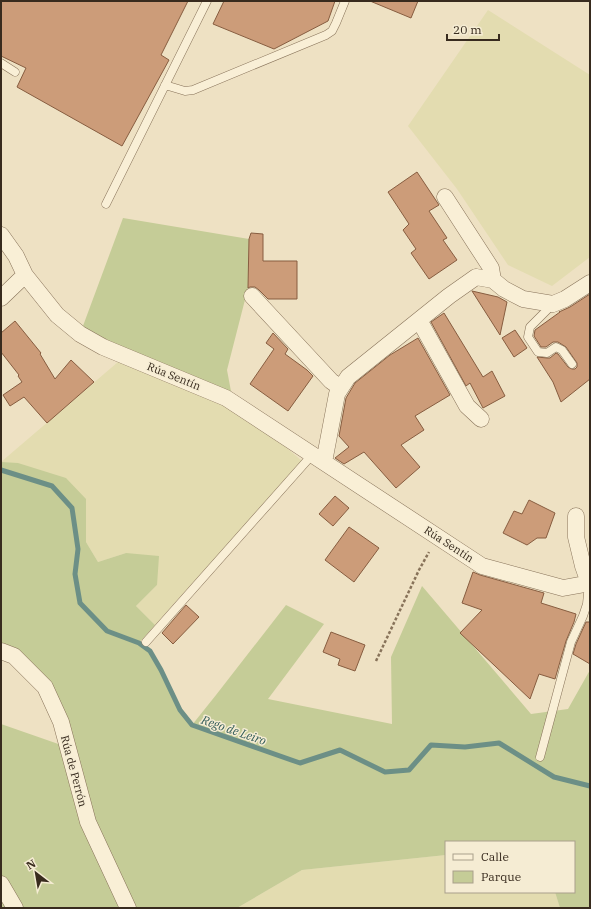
<svg xmlns="http://www.w3.org/2000/svg" width="591" height="909" font-family="'IBM Plex Serif',serif">
	<style>
		.farmland { fill: #e3dcb0 }
		.green { fill: #c5cc97 }
		.lines { fill: none; stroke-linecap: round; stroke-linejoin: round }
		.stream { stroke: #6c8f86; stroke-width: 5 }
		.building { fill: #cc9c79; stroke: #875d40 }
		.lane-casing { stroke: #88735a; stroke-width: 9 }
		.street-casing { stroke: #88735a; stroke-width: 17 }
		.path { stroke: #88735a; stroke-width: 2.5; stroke-dasharray: 3 2; stroke-linecap: butt }
		.lane { stroke: #f9efd6; stroke-width: 8 }
		.street { stroke: #f9efd6; stroke-width: 16 }
		.labels { text-anchor: middle; dominant-baseline: central; stroke-width: 3; stroke-linejoin: round; paint-order: stroke }
		.street-label { font-size: 11px; fill: #382b1e; stroke: #f5ecd3 }
		.water-label { font-size: 12px; font-style: italic; fill: #2d5855; stroke: #f5ecd3 }
	</style>
	<rect width="100%" height="100%" fill="#eee1c3"/>
	<path class="farmland" d="M488 10 590 75V257L552 286 508 265 457 189 408 126Z
		M125 356 233 402 302 461 155 625 136 606 157 585 126 553 98 562 86 542V508L1 462Z
		M446 855V892H555L560 908H237L302 870Z"/>
	<path class="green" d="M123 218 249 239 248 288 227 370 233 402 80 334Z
		M1 462 18 463 66 478 86 499V542L98 562 126 553 159 556 157 585 136 606 155 625 139 643 150 651 169 688 192 725 216 695 286 605 324 624 268 699 392 724 391 657 422 586 531 714 568 709 590 670V908H560L555 892H574V842H446V855L302 870 237 908H1V724L67 747 45 687 1 648Z"/>
	<g class="lines">
		<path class="stream" d="M1 470 52 486 72 508 78 549 75 574 80 603 107 631 139 643 150 651 161 670 180 710 192 725 300 763 340 750 385 772 409 770 431 745 465 747 499 743 554 777 590 786"/>
	</g>
	<path class="building" d="M1 1H188L161 55 169 60 122 146 17 87 26 68 1 56Z
		M224 1H335L328 21 274 49 213 24Z
		M370 1H418L411 18Z
		M417 172 439 205 429 211 447 238 443 240 457 260 429 279 411 253 416 249 403 230 409 224 388 192Z
		M251 233 263 234V261H297V299H268L259 290 255 287H250L248 288 249 239Z
		M472 291 498 297 507 302 500 335Z
		M590 294V379L561 402 553 382 537 357 547 358H550L556 353 558 354 568 367 572 369H575L577 367V363L566 347 558 342H553L546 347H541L534 336 535 330 560 312H559L570 307Z
		M444 313 483 377 492 371 505 396 483 408 470 383 466 386 431 322Z
		M15 321 41 353 40 354 55 379 71 360 94 382 47 423 24 397 10 406 3 395 22 382 18 376 19 375 1 352V333Z
		M515 330 527 348 514 357 502 338Z
		M273 333 288 349 285 354 307 370 313 376 288 411 250 384 274 349 266 343Z
		M418 338 450 395 415 416 424 430 401 445 420 467 396 488 364 452 344 464 335 458 349 447 339 436 346 398 355 383 390 355Z
		M335 496 349 508 333 526 319 514Z
		M529 500 555 513 546 538H537L527 545 503 533 514 511 522 514Z
		M349 527 379 548 354 582 325 560Z
		M473 572 480 575 544 593 541 603 576 614 574 622 566 641 555 679 539 674 530 699 460 633 482 610 462 603Z
		M186 605 199 617 173 644 162 633Z
		M586 622H590V664L573 654 576 644Z
		M331 632 365 645 355 671 338 665 340 659 323 652Z"/>
	<g class="lines">
		<g class="lane-casing">
			<path id="lane" d="M1 63 15 72
				M165 85 185 91 193 90 326 35 332 31 336 23 345 1
				M106 204 207 1
				M553 304 530 327 528 337 538 352 547 353 556 347 562 350 572 364
				M146 642 312 455
				M540 757 571 642 583 616 587 604 589 583"/>
		</g>
		<g class="street-casing">
			<path id="street" d="M445 197 491 268 493 280
				M1 235 16 256 25 275 57 315 80 334 103 347 226 398 482 566 563 588 590 583
				M252 296 331 381 341 388
				M1 298 25 275
				M419 320 467 406 481 419
				M324 462 337 394 348 377 449 296 476 277 493 280 504 289 523 299 553 304 565 299 590 283
				M576 516V537L583 566 589 583
				M1 651 14 656 45 687 61 722 88 822 128 908
				M1 884 15 908"/>
		</g>
		<path class="path" d="M376 661 419 570 429 552"/>
		<use href="#lane" class="lane"/>
		<use href="#street" class="street"/>
	</g>
	<g class="labels">
		<g class="street-label">
			<text transform="translate(174 376) rotate(22)">Rúa Sentín</text>
			<text transform="translate(449 544) rotate(33)">Rúa Sentín</text>
			<text transform="translate(74 771) rotate(75)">Rúa de Perrón</text>
		</g>
		<g class="water-label">
			<text transform="translate(234 730) rotate(19)">Rego de Leiro</text>
		</g>
	</g>
	<rect width="591" height="909" fill="none" stroke="#382b1e" stroke-width="4"/>
	<rect x="445" y="841" width="130" height="52" fill="#f5ecd3" stroke="#a99f8b"/>
	<rect x="453" y="854" width="20" height="6" fill="#f9efd6" stroke="#a99f8b"/>
	<text x="481" y="861" font-size="12" fill="#382b1e">Calle</text>
	<rect x="453" y="871" width="20" height="12" fill="#c5cc97" stroke="#a99f8b"/>
	<text x="481" y="881" font-size="12" fill="#382b1e">Parque</text>
	<g transform="translate(36 873) rotate(329)" stroke="#f5ecd3" stroke-width="3" paint-order="stroke">
	<path d="M0-3L7 15L0 10L-7 15Z" fill="#382b1e"/>
	<text y="-6" font-size="11" font-weight="bold" text-anchor="middle" fill="#382b1e">N</text>
	</g>
	<path d="M447 34v6h52v-6" fill="none" stroke="#382b1e" stroke-width="2"/>
	<text x="453" y="34" font-size="12" fill="#382b1e" stroke="#f5ecd3" stroke-width="3" paint-order="stroke">20 m</text>
</svg>
